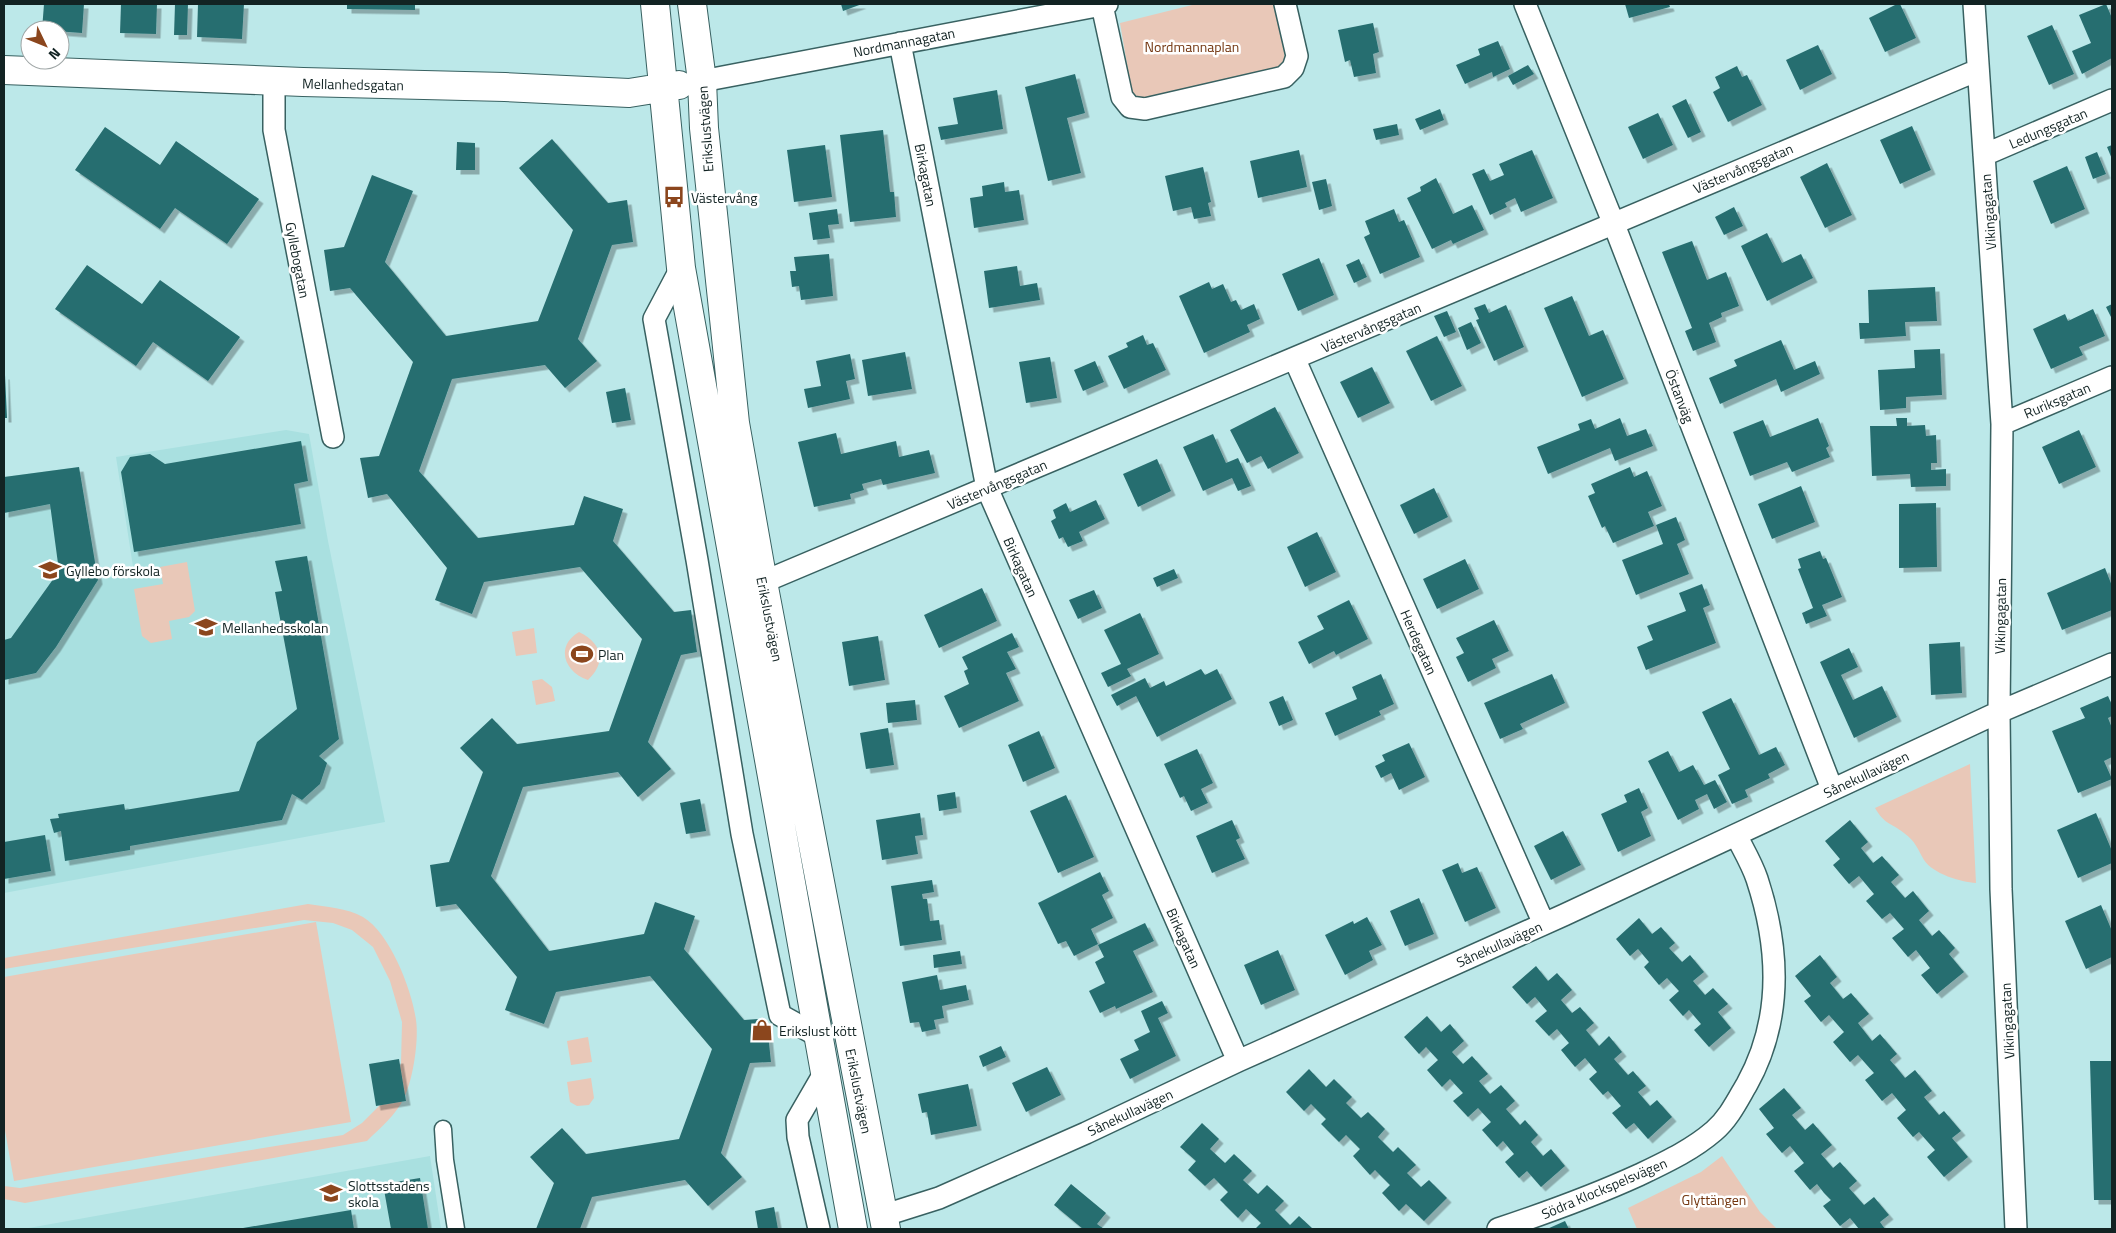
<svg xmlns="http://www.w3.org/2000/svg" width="2116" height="1233" font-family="'Titillium Web',sans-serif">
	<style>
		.built { fill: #a9e0e0 }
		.green { fill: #e9c8b8 }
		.building { fill: #286e70; filter: url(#shadow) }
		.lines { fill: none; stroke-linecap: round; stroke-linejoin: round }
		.pedestrian-casing { stroke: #386161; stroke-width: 19 }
		.minor-casing { stroke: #386161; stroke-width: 24 }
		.tertiary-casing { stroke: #386161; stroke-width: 30 }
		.pedestrian { stroke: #fff; stroke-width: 16 }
		.minor { stroke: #fff; stroke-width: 21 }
		.tertiary { stroke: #fff; stroke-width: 28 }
		.labels { text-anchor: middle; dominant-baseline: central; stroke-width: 5; stroke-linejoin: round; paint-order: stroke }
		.street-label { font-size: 14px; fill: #122323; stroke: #fff }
		.park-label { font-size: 14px; fill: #72350f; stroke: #fff }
		.poi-label { font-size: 14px; fill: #122323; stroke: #fff; text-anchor: start }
	</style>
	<defs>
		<filter id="shadow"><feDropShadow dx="4.5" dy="4.5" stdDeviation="0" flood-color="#0004"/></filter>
	</defs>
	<rect width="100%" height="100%" fill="#bce8e9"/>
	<path class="built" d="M286 430 309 434 328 541 385 822 4 893V477L79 467 98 580 134 573 116 457Z
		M430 1156 441 1229H23Z"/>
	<path class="green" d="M1196 4H1274L1286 62 1277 70 1142 98 1132 94 1120 23Z
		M187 562 195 611 189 617 169 621 172 639 151 643 142 636 134 589 163 584 160 567Z
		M534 628 537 653 516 656 512 632Z
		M579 632C602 643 607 662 588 680 564 672 555 646 579 632Z
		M542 679 552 687 555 701 536 705 532 681Z
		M1970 764 1976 883C1961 882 1933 874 1924 860 1917 848 1916 842 1904 833 1890 822 1885 825 1875 808Z
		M308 904C326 907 347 908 363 917 390 933 412 990 416 1020 419 1040 413 1080 404 1098 396 1115 380 1128 367 1141L25 1203 4 1199V1186L20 1188 343 1135 362 1123 382 1103 401 1064 402 1022 390 981 373 947 352 930 333 923 304 920 4 969V958Z
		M316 922 351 1122 14 1181 4 1125V977Z
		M588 1037 592 1062 571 1065 567 1041Z
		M591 1078 594 1098 589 1105 577 1106 570 1102 567 1082Z
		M1722 1156 1760 1212 1777 1229H1637L1628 1208 1701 1172Z"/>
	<path class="building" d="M44 4H84L82 33 42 30Z
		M121 4H157L156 34 120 33Z
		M175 4H188L187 35H174Z
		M198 4H244L242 39 197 37Z
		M347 4H415V10L347 9Z
		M841 4H862L843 11Z
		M1625 4H1669L1670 7 1629 18Z
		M1897 4H1900L1916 38 1885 52 1869 18Z
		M2106 4 2112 18V58L2082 74 2072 51 2091 43 2079 15Z
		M1373 23 1379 52 1373 54 1376 73 1354 77 1350 60 1345 62 1338 30Z
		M2052 25 2074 74 2049 85 2027 36Z
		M1498 41 1510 69 1493 77 1492 72 1465 84 1456 65 1480 55 1478 49Z
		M1818 45 1832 74 1800 90 1786 60Z
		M1528 65 1534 74 1513 85 1508 76Z
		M1737 66 1742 77 1747 75 1762 105 1728 122 1713 92 1720 88 1715 77Z
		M1075 74 1085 113 1067 118 1081 173 1048 181 1025 87Z
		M997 90 1003 129 941 140 938 127 958 124 953 98Z
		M1686 99 1701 132 1688 138 1672 106Z
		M1440 109 1444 120 1420 130 1415 119Z
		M1658 113 1673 145 1643 159 1628 127Z
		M1397 124 1399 135 1376 140 1373 129Z
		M1912 126 1931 170 1900 184 1880 140Z
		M105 127 160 165 176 141 259 199 227 244 175 208 160 229 75 170Z
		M883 130 890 192H894L896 217 850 222 840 135Z
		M552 139 608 203 627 200 633 242 612 245 578 339 597 361 565 388 545 365 452 379 419 471 478 538 574 525 584 496 623 509 613 541 674 612 691 610 697 652 681 655 648 742 671 769 638 797 618 772 523 787 491 876 549 951 644 934 655 902 695 916 684 949 744 1020 758 1019 759 1025 767 1024 771 1062 750 1063 721 1153 742 1177 708 1206 685 1180 592 1197 580 1229H536L554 1183 530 1157 562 1128 586 1154 679 1139 712 1049 650 976 556 992 544 1024 505 1010 517 977 456 904 436 907 430 865 449 862 483 772 460 748 492 718 517 744 609 731 642 639 580 567 484 582 472 614 435 600 447 568 387 494 368 498 360 458 379 456 413 362 350 288 330 291 324 250 344 247 372 175 413 191 385 262 446 336 538 321 573 230 519 168Z
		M457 142 475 143V170H456Z
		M825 145 832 197 794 202 787 150Z
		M2112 145V159L2107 147Z
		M1299 150 1307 187 1258 198 1250 161Z
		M1532 150 1553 198 1521 212 1515 198 1505 203 1507 207 1490 215 1472 174 1484 169 1490 181 1504 175 1499 164Z
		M2097 152 2106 174 2093 179 2085 157Z
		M1827 163 1852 215 1825 228 1800 177Z
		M2067 166 2085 209 2051 224 2033 181Z
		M1203 167 1211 202 1208 203 1211 216 1194 219 1191 207 1173 211 1165 176Z
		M1436 178 1453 214 1472 205 1484 230 1453 244 1451 240 1432 249 1407 198 1421 191 1420 187Z
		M1326 179 1332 206 1319 210 1312 182Z
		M1004 182 1005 192 1019 190 1024 220 974 228 970 198 983 196 982 186Z
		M1734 207 1743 226 1724 235 1715 217Z
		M837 209 839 224 828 225 830 238 813 240 809 213Z
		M1394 209 1399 222 1404 220 1420 257 1380 274 1364 237 1370 234 1365 221Z
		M1767 233 1782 263 1801 254 1813 278 1767 301 1741 246Z
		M1692 241 1707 280 1726 272 1739 306 1721 313 1722 317 1709 323 1716 342 1693 351 1685 331 1692 328 1662 252Z
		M829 254 833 296 801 300 799 286 792 287 790 271H796L794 257Z
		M1319 258 1334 295 1298 311 1282 274Z
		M1359 259 1367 277 1354 283 1346 265Z
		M87 265 142 304 160 280 240 337 208 381 153 342 136 366 55 309Z
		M1017 266 1020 286 1037 283 1040 300 989 308 984 271Z
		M1209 282 1212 289 1223 284 1231 302 1236 300 1241 310 1254 304 1260 319 1247 325 1250 332 1204 353 1179 296Z
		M1935 287 1937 321 1905 322 1906 336 1860 339 1859 323H1869L1868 290Z
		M1572 296 1589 336 1603 330 1624 379 1582 397 1544 308Z
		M1485 304 1489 313 1506 305 1524 347 1494 361 1476 320 1479 319 1474 308Z
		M2112 304V319L2106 307Z
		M2093 309 2105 336 2079 347 2083 355 2051 369 2033 329 2065 314 2068 321Z
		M1447 311 1456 332 1444 337 1434 316Z
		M1471 322 1481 343 1467 350 1458 328Z
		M1143 335 1147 345 1153 343 1166 370 1124 389 1108 356 1128 347 1126 343Z
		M1437 336 1462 386 1431 401 1406 351Z
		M1781 340 1794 370 1815 361 1820 374 1781 392 1776 379 1720 404 1709 378 1737 366 1734 360Z
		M1940 349 1942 395 1906 397V408L1880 410 1878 370 1915 368 1914 350Z
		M905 352 912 389 868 396 862 360Z
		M850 354 855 379 846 381 850 399 808 408 804 389 821 386 816 361Z
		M1050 357 1057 398 1026 403 1019 362Z
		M1095 361 1104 382 1083 391 1074 370Z
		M1372 367 1390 403 1358 418 1340 382Z
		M4 375H5L7 418H4Z
		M625 388 631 420 612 423 606 392Z
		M1275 407 1299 453 1268 469 1261 456 1247 463 1230 430Z
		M1620 418 1627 436 1646 429 1653 446 1615 461 1610 448 1548 474 1537 447 1580 430 1578 424 1591 419 1595 429Z
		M1818 418 1829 446 1826 448 1830 457 1792 472 1787 462 1750 476 1733 432 1763 420 1770 437Z
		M1896 418H1907V426L1925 425 1926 436 1936 435 1937 463H1931V470L1946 469V486L1911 487 1910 474 1872 476 1870 426H1897Z
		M2079 430 2096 467 2059 484 2042 447Z
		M836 433 841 454 896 441 899 457 929 450 935 473 883 485 881 479 862 484 864 490 850 494 851 499 814 507 798 442Z
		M1213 434 1226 463 1238 458 1251 486 1238 491 1232 478 1203 491 1183 447Z
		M301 441 308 481 294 484 301 524 134 552 121 472 130 457 150 454 165 464Z
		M1157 459 1171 491 1138 507 1123 474Z
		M79 467 98 580 56 647 36 673 4 680V640L11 638 59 571 50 504 4 513V477Z
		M1630 467 1634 477 1647 471 1662 506 1648 512 1654 526 1613 543 1605 526 1602 528 1588 496 1595 493 1591 484Z
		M1801 486 1815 522 1772 539 1758 504Z
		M1434 488 1448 517 1414 534 1400 505Z
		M1096 500 1105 519 1079 532 1083 541 1068 547 1063 537 1059 539 1051 521 1056 518 1053 510 1066 503 1070 512Z
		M1936 503 1937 567 1899 568V504Z
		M1676 517 1685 540 1677 544 1689 574 1636 595 1622 560 1663 544 1656 525Z
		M1317 532 1336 572 1305 587 1287 547Z
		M1820 551 1823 559 1826 558 1842 597 1822 605 1827 616 1806 624 1802 613 1813 608 1798 569 1801 568 1798 559Z
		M307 556 339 739 319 756 327 763 320 784 302 800 292 794 282 820 130 846V850L65 861 61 831 54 833 50 819 59 818 58 814 124 804 125 810 239 791 257 742 297 709 275 592 282 591 275 561Z
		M1465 559 1479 589 1437 609 1423 579Z
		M2105 568 2112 586V610L2062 630 2047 593Z
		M1174 569 1178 578 1157 587 1153 578Z
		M1702 584 1710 605 1703 608 1716 643 1646 670 1637 647 1653 640 1647 626 1686 611 1679 593Z
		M982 588 997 621 939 648 924 615Z
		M1094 590 1102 608 1078 619 1069 600Z
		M1349 600 1368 639 1336 655 1334 651 1309 664 1298 642 1324 629 1317 616Z
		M1140 613 1159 654 1127 669 1131 676 1108 687 1101 673 1121 664 1104 630Z
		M1494 620 1509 651 1492 659 1496 668 1468 682 1456 657 1464 653 1456 638Z
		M1012 633 1019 647 1007 652 1016 669 1006 673 1019 701 959 728 944 696 969 684 964 671 968 669 962 657Z
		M878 636 885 680 849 686 842 642Z
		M1960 642 1962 693 1931 695 1929 644Z
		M1849 648 1858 667 1841 675 1853 700 1882 686 1897 717 1854 738 1820 662Z
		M1201 669 1205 675 1217 669 1232 699 1157 737 1136 696 1117 706 1111 695 1145 678 1150 688 1164 681 1166 686Z
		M1381 674 1394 704 1379 711 1381 715 1335 736 1325 713 1357 699 1352 687Z
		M1552 674 1565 703 1520 724 1523 729 1500 739 1484 703Z
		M1283 696 1293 720 1279 726 1269 702Z
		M2108 696 2112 705V716L2108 718 2112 728V757L2104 761 2112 779 2078 793 2052 731 2085 718 2080 708Z
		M1731 698 1759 755 1776 747 1785 765 1768 774 1770 778 1745 790 1748 797 1732 804 1718 775 1730 769 1702 712Z
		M915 700 917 720 888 723 886 703Z
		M888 728 894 765 866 769 860 733Z
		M1039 731 1055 768 1023 782 1008 745Z
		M1409 743 1425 777 1399 790 1391 773 1381 778 1375 766 1385 761 1382 755Z
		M1197 749 1213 783 1201 789 1208 803 1191 811 1184 796 1180 798 1164 764Z
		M1668 751 1679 772 1693 765 1704 785 1715 780 1727 802 1714 809 1707 794 1695 800 1699 809 1678 820 1648 761Z
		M1639 788 1648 808 1641 812 1651 836 1618 852 1601 814 1627 802 1624 795Z
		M955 792 957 808 939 811 937 795Z
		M1066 795 1094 857 1058 873 1030 811Z
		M700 799 706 831 686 834 680 803Z
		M920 813 923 835 915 836 918 854 882 860 876 820Z
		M2096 813 2112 851V863L2078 878 2057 830Z
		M1232 820 1240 838 1236 840 1245 859 1212 873 1196 836Z
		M1850 820 1868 842 1861 848 1873 863 1882 856 1899 875 1891 882 1905 898 1913 891 1929 911 1919 920 1932 936 1939 930 1955 948 1949 954 1964 972 1937 994 1921 975 1930 968 1916 950 1908 957 1892 938 1904 929 1890 913 1882 919 1866 901 1874 894 1859 876 1849 884 1833 865 1840 859 1825 841Z
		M1563 831 1581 865 1551 880 1534 846Z
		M45 835 51 871 4 879V842Z
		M1458 863 1462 873 1477 867 1496 908 1465 922 1442 870Z
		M1100 872 1109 891 1102 895 1113 918 1091 929 1098 944 1074 956 1066 941 1058 944 1038 903Z
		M932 880 934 892 922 894 923 899H927L930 921 939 920 942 940 900 946 891 886Z
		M1419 898 1434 934 1405 946 1390 911Z
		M2101 905 2112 931V957L2086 969 2065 921Z
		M1367 917 1382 945 1369 951 1373 960 1345 975 1325 935 1353 921 1354 924Z
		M1639 918 1652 934 1661 927 1675 943 1669 948 1682 962 1690 955 1704 972 1693 981 1705 995 1713 988 1728 1004 1718 1012 1731 1028 1709 1047 1694 1030 1701 1024 1689 1010 1683 1016 1669 1000 1679 991 1667 978 1659 985 1644 967 1649 962 1638 949 1630 956 1616 939Z
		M1145 923 1154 941 1133 951 1153 992 1116 1009 1115 1006 1100 1013 1089 991 1105 983 1095 962 1104 957 1098 945Z
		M1278 950 1295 990 1261 1005 1244 965Z
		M960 951 962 964 934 968 933 955Z
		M1820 955 1837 977 1830 983 1843 999 1851 993 1869 1014 1858 1023 1872 1041 1880 1034 1897 1054 1890 1060 1897 1068 1905 1078 1915 1070 1932 1091 1924 1097 1939 1115 1944 1111 1961 1131 1952 1138 1968 1157 1944 1177 1927 1157 1935 1150 1919 1132 1913 1137 1897 1118 1906 1110 1892 1093 1882 1101 1865 1080 1874 1073 1858 1055 1850 1062 1833 1042 1844 1032 1829 1015 1821 1022 1804 1001 1811 996 1795 976Z
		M1536 966 1548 981 1557 973 1572 990 1561 1000 1572 1013 1580 1007 1594 1023 1586 1030 1599 1046 1609 1036 1622 1052 1614 1059 1628 1075 1633 1071 1646 1086 1638 1092 1650 1106 1657 1100 1672 1117 1648 1139 1634 1123 1626 1129 1612 1113 1621 1106 1608 1091 1603 1095 1589 1079 1597 1072 1585 1058 1575 1067 1561 1050 1569 1043 1557 1029 1549 1036 1535 1021 1547 1011 1535 997 1527 1004 1512 987Z
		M937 975 940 990 966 985 969 1000 942 1006 944 1018 934 1020 936 1029 922 1032 919 1022 910 1023 902 982Z
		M1162 1001 1168 1013 1158 1018 1176 1056 1130 1079 1120 1059 1139 1050 1134 1040 1150 1032 1141 1011Z
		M1427 1016 1441 1032 1450 1024 1464 1041 1452 1052 1463 1064 1472 1056 1488 1074 1479 1081 1490 1094 1501 1085 1515 1101 1506 1109 1520 1125 1525 1120 1538 1135 1531 1142 1543 1156 1551 1149 1565 1166 1541 1187 1527 1171 1519 1178 1505 1162 1514 1154 1503 1141 1497 1147 1482 1130 1491 1122 1478 1108 1468 1117 1453 1101 1463 1093 1450 1079 1442 1087 1427 1070 1438 1060 1426 1047 1419 1054 1404 1037Z
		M1001 1046 1006 1057 983 1067 979 1056Z
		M399 1059 406 1101 376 1106 369 1064Z
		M2090 1061H2112V1200H2094Z
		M1047 1067 1061 1095 1026 1112 1012 1083Z
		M1309 1069 1326 1087 1334 1079 1352 1097 1346 1103 1361 1118 1368 1112 1385 1129 1378 1137 1393 1152 1398 1147 1416 1165 1407 1173 1421 1187 1429 1180 1447 1198 1424 1221 1406 1204 1399 1211 1382 1193 1390 1185 1375 1170 1370 1175 1353 1156 1360 1149 1346 1135 1339 1142 1321 1124 1326 1119 1311 1104 1304 1111 1286 1092Z
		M968 1084 977 1126 931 1135 927 1112 922 1113 918 1094Z
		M1784 1088 1801 1108 1792 1115 1805 1130 1813 1123 1832 1145 1821 1154 1833 1168 1840 1162 1857 1181 1849 1188 1864 1205 1874 1197 1889 1215 1880 1222 1885 1229H1859L1850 1218 1840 1226 1823 1206 1831 1200 1824 1193 1817 1184 1810 1190 1794 1171 1804 1163 1790 1146 1782 1153 1766 1134 1774 1128 1759 1109Z
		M1202 1123 1219 1139 1210 1149 1225 1163 1234 1154 1252 1171 1243 1180 1258 1194 1267 1185 1284 1201 1275 1210 1290 1225 1299 1216 1313 1229H1255L1261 1223 1246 1209 1238 1218 1220 1200 1228 1192 1214 1178 1205 1186 1188 1170 1196 1161 1180 1147Z
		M420 1178 428 1229H391L383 1184Z
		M1071 1184 1106 1213 1097 1224 1104 1229H1083L1054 1205Z
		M774 1207 778 1229H758L755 1211Z
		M351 1210 354 1229H243V1228Z
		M1565 1221 1569 1229H1547Z"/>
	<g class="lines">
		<g class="pedestrian-casing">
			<path id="pedestrian" d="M443 1129 445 1160 456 1229"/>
		</g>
		<g class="minor-casing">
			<path id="minor" d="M1525 4 1613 222 1832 789
				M1974 4 2002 424 1999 712 2001 889 2016 1229
				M1102 5 1122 97 1130 107 1145 109 1284 77 1293 68 1297 56 1285 4
				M900 43 987 488 1238 1061
				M274 81V130L333 437
				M702 81 1107 4
				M1984 155 2112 100
				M681 268 654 319 697 560 742 834 780 1015 820 1037
				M1295 360 1544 924
				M2002 424 2112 377
				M763 582 1978 70
				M882 1216 939 1198 1086 1133 1238 1061 1564 915 1999 712 2112 664
				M819 1229 798 1137 797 1120 826 1070
				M1498 1229C1546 1213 1593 1196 1639 1175 1666 1162 1692 1150 1714 1131 1729 1118 1737 1101 1747 1084 1783 1019 1780 949 1757 879 1752 864 1743 849 1736 835"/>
		</g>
		<g class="tertiary-casing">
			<path id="tertiary" d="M655 4C663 92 672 180 681 268L853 1229
				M692 4 702 81 704 128 735 423 763 582 886 1229
				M4 70 303 82 505 87 629 93 679 85"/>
		</g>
		<use href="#pedestrian" class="pedestrian"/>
		<use href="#minor" class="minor"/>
		<use href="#tertiary" class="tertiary"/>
	</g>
	<defs>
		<g id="bus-bare" transform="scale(1.725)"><path d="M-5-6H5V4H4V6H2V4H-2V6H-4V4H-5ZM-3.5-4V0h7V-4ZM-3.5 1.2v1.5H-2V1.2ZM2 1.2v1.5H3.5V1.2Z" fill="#8b461d" stroke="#fff" stroke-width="2.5" paint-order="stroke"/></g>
		<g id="school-bare" transform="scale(1.725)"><path d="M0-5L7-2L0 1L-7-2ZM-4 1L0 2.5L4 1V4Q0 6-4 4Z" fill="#8b461d" stroke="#fff" stroke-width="2.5" paint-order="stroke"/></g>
		<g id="stadium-bare" transform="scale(1.725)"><path d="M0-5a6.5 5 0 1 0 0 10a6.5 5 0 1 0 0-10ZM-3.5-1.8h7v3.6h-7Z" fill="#8b461d" stroke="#fff" stroke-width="2.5" paint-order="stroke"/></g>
		<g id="shop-bare" transform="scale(1.725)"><path d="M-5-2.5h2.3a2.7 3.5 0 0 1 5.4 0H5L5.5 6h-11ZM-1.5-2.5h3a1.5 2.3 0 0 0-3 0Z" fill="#8b461d" stroke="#fff" stroke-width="2.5" paint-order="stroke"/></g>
	</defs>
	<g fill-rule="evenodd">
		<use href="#bus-bare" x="674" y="197"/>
		<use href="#school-bare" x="50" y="570"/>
		<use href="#school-bare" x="206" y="627"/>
		<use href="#stadium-bare" x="582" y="654"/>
		<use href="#shop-bare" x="762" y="1030"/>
		<use href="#school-bare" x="331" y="1193"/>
	</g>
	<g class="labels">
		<g class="street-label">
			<text transform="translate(904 42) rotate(-11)">Nordmannagatan</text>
			<text transform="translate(353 84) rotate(1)">Mellanhedsgatan</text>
			<text transform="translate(2048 128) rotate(-23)">Ledungsgatan</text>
			<text transform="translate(705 129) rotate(-94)">Erikslustvägen</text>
			<text transform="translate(1743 168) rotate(-23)">Västervångsgatan</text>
			<text transform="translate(926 175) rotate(79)">Birkagatan</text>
			<text transform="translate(1988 212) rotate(-94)">Vikingagatan</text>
			<text transform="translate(298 260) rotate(79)">Gyllebogatan</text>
			<text transform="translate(1371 327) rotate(-23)">Västervångsgatan</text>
			<text transform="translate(1680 396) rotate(69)">Östanväg</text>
			<text transform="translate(2057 400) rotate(-23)">Ruriksgatan</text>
			<text transform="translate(997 484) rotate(-23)">Västervångsgatan</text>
			<text transform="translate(1021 567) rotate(66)">Birkagatan</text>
			<text transform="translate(2000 616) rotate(-89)">Vikingagatan</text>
			<text transform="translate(770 619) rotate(79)">Erikslustvägen</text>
			<text transform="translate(1419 642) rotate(66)">Herdegatan</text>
			<text transform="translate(1866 774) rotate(-25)">Sånekullavägen</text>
			<text transform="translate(1184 938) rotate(66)">Birkagatan</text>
			<text transform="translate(1499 944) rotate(-24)">Sånekullavägen</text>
			<text transform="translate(2007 1021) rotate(-93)">Vikingagatan</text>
			<text transform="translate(859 1091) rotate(79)">Erikslustvägen</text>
			<text transform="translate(1130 1112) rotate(-25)">Sånekullavägen</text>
			<text transform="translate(1604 1188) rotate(-23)">Södra Klockspelsvägen</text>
		</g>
		<g class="park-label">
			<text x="1192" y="46">Nordmannaplan</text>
			<text x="1714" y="1199">Glyttängen</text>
		</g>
		<g class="poi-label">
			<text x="691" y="197">Västervång</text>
			<text x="66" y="570">Gyllebo förskola</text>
			<text x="222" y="627">Mellanhedsskolan</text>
			<text x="598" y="654">Plan</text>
			<text x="779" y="1030">Erikslust kött</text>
			<text x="348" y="1185">Slottsstadens<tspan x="348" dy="16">skola</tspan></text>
		</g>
	</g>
	<rect width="2116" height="1233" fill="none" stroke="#122323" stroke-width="10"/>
	<g transform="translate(45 45) rotate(133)"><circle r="24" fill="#ffffff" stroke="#a0a7a7"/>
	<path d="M0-4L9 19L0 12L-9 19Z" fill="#8b461d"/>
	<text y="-8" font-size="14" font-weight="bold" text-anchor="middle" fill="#122323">N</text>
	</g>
</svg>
